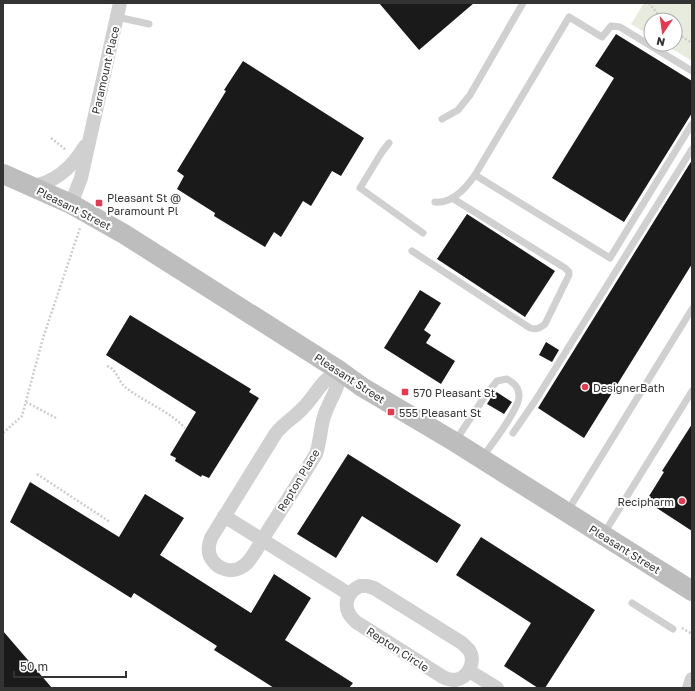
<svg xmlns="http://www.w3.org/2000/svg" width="695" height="691" font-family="'Golos Text',sans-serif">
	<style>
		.green { fill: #e7ecdf }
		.building { fill: #1a1a1a }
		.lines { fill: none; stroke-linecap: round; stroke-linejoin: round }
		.path { stroke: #cdcdcd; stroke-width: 2.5; stroke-dasharray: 2 2; stroke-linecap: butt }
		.lane { stroke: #d0d0d0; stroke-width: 7 }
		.street { stroke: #d0d0d0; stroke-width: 14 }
		.secondary { stroke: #bdbdbd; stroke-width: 20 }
		.poi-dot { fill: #e7384f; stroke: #fff; stroke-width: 1.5 }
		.labels { text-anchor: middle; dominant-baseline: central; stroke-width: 4; stroke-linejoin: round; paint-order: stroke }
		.street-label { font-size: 11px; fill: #333; stroke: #fff }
		.poi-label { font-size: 11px; fill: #333; stroke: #fff; text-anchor: start }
	</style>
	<rect width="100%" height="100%" fill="#fff"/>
	<path class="green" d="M644 3H692V61L664 44H675V20H651V36L631 24Z"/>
	<path class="building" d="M379 3H474L419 50Z
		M616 34 692 81V113L624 222 552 178 614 78 595 66Z
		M243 61 364 138 341 176 332 171 311 206 303 201 281 237 274 232 265 247 214 216 215 213 177 189 184 176 177 171 226 91 224 90Z
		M692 160V264L584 438 538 408Z
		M467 214 555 271 525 317 437 259Z
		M420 290 441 303 424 330 431 335 426 343 455 361 441 384 384 348Z
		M130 315 251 389 249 392 259 398 209 478 202 475 201 477 175 461 176 458 170 455 196 412 106 355Z
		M546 342 559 350 552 362 539 355Z
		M495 391 512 402 504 414 487 404Z
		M692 424V531L646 501 664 472 662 471Z
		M348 454 461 525 437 563 362 516 336 558 297 534Z
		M30 482 119 537 145 494 184 518 160 555 251 613 274 574 311 598 285 640 353 683 349 688H274L214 650 217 646 134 593 131 598 10 522Z
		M481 537 595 610 545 688H538L504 666 531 623 456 575Z
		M3 631 52 688H3Z"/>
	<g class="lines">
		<path class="path" d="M649 3 663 20
			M675 32 692 43
			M51 138 66 150
			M107 366C117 369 118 381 125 387 144 402 168 410 185 428
			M26 402 58 419
			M3 433 22 416 43 338 80 228
			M37 474 110 522
			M682 628 692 634"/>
		<path class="lane" d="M117 17 149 24
			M442 119 458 110 470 95 523 3
			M389 143 382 152 360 188 423 233
			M475 175 569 17 602 37 611 26 620 27 692 71
			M435 202C452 204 466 188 475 175L610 258 692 124
			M412 251 530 328C537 330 540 328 545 324L569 275V272L565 268 452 198
			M513 433 535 401 692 149
			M456 440 487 393 497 381 507 379C514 383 519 387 519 396 520 408 491 445 483 457
			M567 512 692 309
			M603 535 692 391
			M632 603 673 629"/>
		<path class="street" d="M31 186C55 183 73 166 85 146
			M71 204 81 178 120 3
			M340 371C340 389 327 403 323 420 320 432 320 443 316 454 300 480 284 506 267 532 261 542 255 554 247 563 246 564 242 567 240 568 231 573 219 569 213 561 207 554 208 546 211 538L276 433C284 423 295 417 303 408 317 394 321 379 340 371Z
			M224 516 349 594
			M360 586H367L374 588 462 643C464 645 467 648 469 650 476 661 469 678 455 680 451 680 447 679 443 677L356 622C342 610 344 594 360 586Z
			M469 671 497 688
			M689 688 692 679"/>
		<path class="secondary" d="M3 174 71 204 124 234 340 371 362 387 455 442 692 591"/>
	</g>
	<g class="poi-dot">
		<rect x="95" y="199" width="8" height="8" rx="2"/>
		<circle cx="585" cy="387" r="4"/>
		<rect x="401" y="388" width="8" height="8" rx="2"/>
		<rect x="387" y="408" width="8" height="8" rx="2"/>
		<circle cx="682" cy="501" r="4"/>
	</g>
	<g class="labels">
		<g class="street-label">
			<text transform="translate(105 70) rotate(-77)">Paramount Place</text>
			<text transform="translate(74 208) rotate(27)">Pleasant Street</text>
			<text transform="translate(350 378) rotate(33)">Pleasant Street</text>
			<text transform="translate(298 480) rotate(-59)">Repton Place</text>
			<text transform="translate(625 549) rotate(32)">Pleasant Street</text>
			<text transform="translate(398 649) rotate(33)">Repton Circle</text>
		</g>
		<g class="poi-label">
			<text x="107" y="197">Pleasant St @<tspan x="107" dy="13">Paramount Pl</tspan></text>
			<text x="593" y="387">DesignerBath</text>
			<text x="413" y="392">570 Pleasant St</text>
			<text x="399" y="412">555 Pleasant St</text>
			<text x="674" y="501" text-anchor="end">Recipharm</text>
		</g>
	</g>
	<rect width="695" height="691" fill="none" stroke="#333333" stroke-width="8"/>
	<g transform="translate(663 32) rotate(193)"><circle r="19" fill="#ffffff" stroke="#adadad"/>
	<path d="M0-3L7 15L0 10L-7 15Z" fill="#e7384f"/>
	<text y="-6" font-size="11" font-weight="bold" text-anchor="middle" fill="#333333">N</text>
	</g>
	<path d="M14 671v6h112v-6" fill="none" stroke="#333333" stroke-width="2"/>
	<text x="20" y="671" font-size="12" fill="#333333" stroke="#ffffff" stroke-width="3" paint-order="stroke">50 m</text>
</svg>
